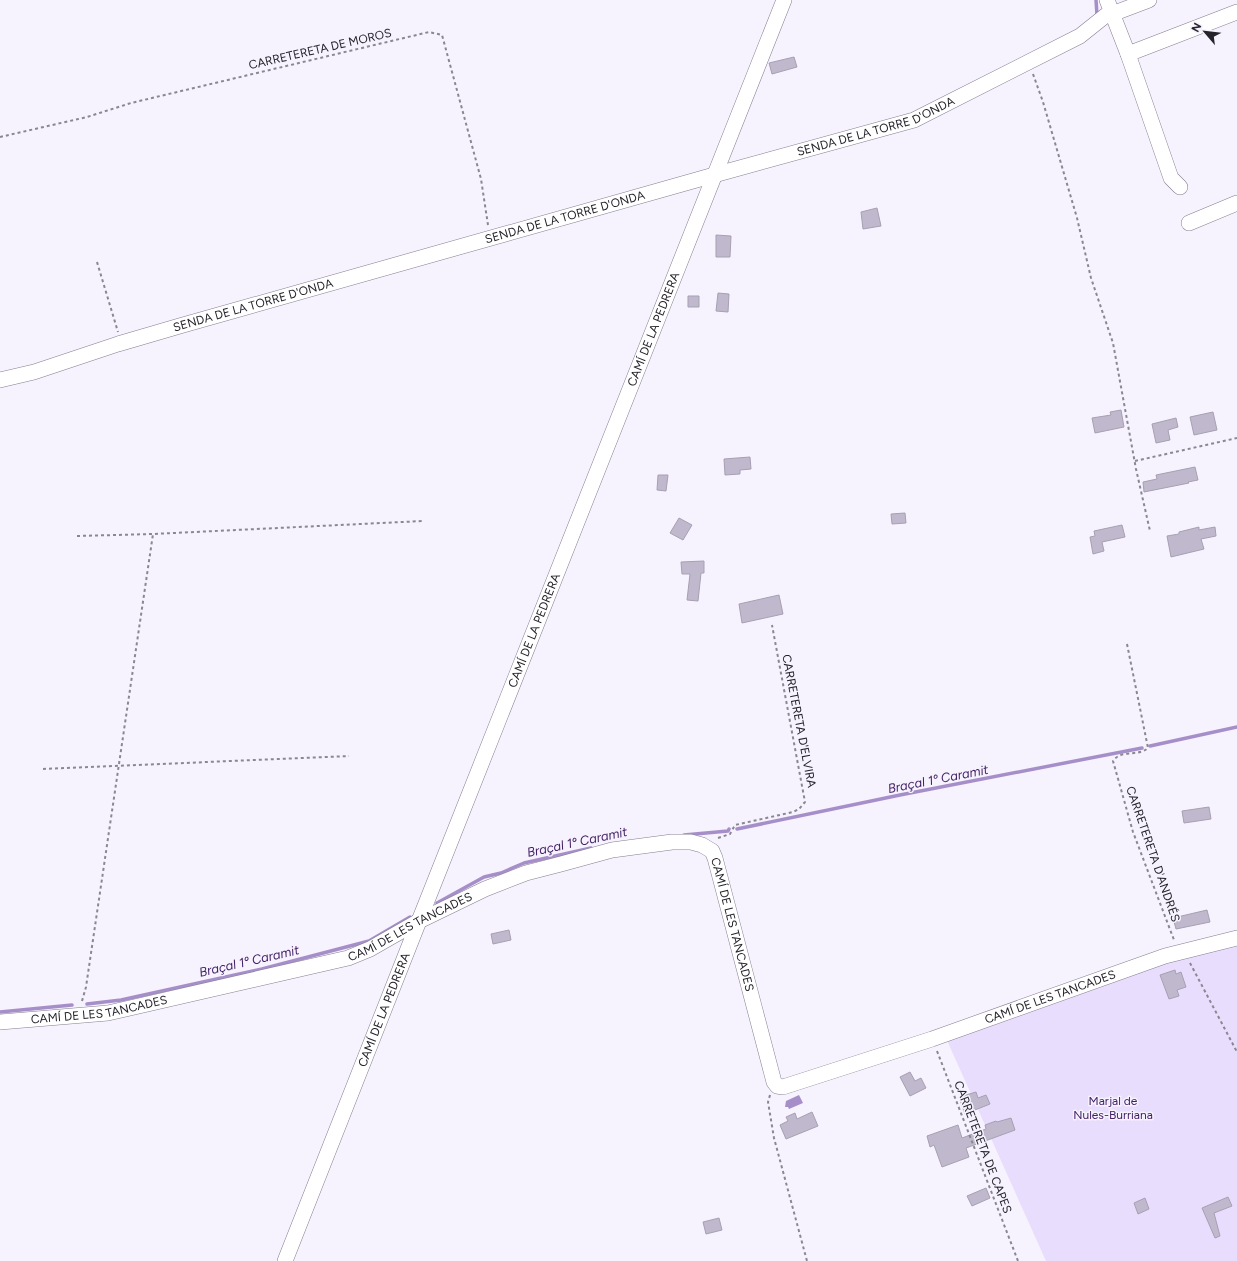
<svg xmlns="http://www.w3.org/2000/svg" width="1237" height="1261" font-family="Figtree,sans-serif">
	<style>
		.green { fill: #e8ddfc }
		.water { fill: #a68fc9 }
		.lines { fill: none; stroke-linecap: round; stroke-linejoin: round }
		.stream { stroke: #a68fc9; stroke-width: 3.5 }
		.building { fill: #c0b9cd; stroke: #a7a0b3 }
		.minor-casing { stroke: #857e90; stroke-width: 16 }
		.path { stroke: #8a8791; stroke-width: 2; stroke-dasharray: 3 3; stroke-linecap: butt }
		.minor { stroke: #fff; stroke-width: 15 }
		.labels { text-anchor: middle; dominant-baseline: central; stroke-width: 3; stroke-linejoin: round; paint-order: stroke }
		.street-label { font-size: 12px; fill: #26232b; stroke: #f6f2fe }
		.park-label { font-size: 12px; fill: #432167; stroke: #f6f2fe }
		.water-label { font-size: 13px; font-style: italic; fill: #401f64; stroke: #f6f2fe }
	</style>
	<rect width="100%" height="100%" fill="#f6f2fe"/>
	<path class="green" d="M1237 938V1261H1046L945 1036Z"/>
	<path class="water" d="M799 1095 803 1103 789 1109 788 1107H785L786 1101Z"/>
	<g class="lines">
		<path class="stream" d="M1096 0 1097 15 1096 16
			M1150 746 1237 727
			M737 829 900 795 1142 748
			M684 835 728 831 729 829
			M437 903 484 877 501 873 524 863 591 848
			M87 1004 121 1000 262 969 369 941 410 917
			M0 1012 72 1005"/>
	</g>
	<path class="building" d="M794 57 797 67 772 74 769 63Z
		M877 208 881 226 863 229 861 212Z
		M716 235 731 236 730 257H716Z
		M718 293 729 294 728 312 716 311Z
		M688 296H699V307H688Z
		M1121 410 1124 427 1095 433 1092 418 1111 415 1110 412Z
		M1213 412 1217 430 1194 435 1190 417Z
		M1176 418 1178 427 1168 430 1170 440 1156 443 1152 424Z
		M750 457 751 469 740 470V474L725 475 724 459Z
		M1195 467 1198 480 1188 482 1189 483 1144 492 1143 482 1157 479 1156 475Z
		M658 475H668L666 491 657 490Z
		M905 513 906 523 892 524 891 514Z
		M679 518 692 525 683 540 670 533Z
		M1122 525 1125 537 1102 542 1104 551 1093 554 1090 537 1095 536 1094 531Z
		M1199 527V530L1215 527 1216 536 1201 539 1204 549 1171 557 1167 536 1179 534V532Z
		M704 561V573H701L698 601 687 600 690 574H682L681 562Z
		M779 595 783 614 742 623 739 604Z
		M1209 807 1211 819 1184 823 1182 811Z
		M1207 910 1210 922 1176 929 1173 918Z
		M509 930 511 940 493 944 491 934Z
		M1175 970 1176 974 1181 972 1186 987 1177 990 1179 996 1169 999 1160 975Z
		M910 1072 915 1081 921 1078 926 1088 910 1096 900 1077Z
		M976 1092 978 1098 986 1095 990 1104 965 1114 959 1097Z
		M812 1112 818 1126 786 1139 780 1125 788 1121 786 1117 795 1113 797 1119Z
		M1011 1118 1015 1130 966 1148 969 1157 942 1167 934 1145 930 1147 927 1136 958 1125 962 1138 986 1129 985 1125 996 1121 997 1122Z
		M986 1188 990 1198 972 1206 967 1196Z
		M1228 1197 1232 1206 1214 1213 1220 1236 1215 1238 1202 1208Z
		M1145 1198 1149 1209 1138 1214 1134 1203Z
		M719 1218 722 1230 706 1234 703 1222Z"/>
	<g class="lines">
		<g class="minor-casing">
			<g id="minor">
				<path d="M1107 0 1128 54 1171 178 1180 187"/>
				<path d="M1128 54 1237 12"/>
				<path d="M1189 223 1237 203"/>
				<path id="s1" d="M0 380 34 372 118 344 183 325 714 175 914 120 1080 36 1105 16 1112 14 1149 0"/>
				<path id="s2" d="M0 1022 108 1013 348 958 370 949 419 921 485 889 526 873 561 864 612 850 672 842H691L702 845 712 851 715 858 774 1082 777 1086 783 1087 932 1039 1165 956 1237 938"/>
				<path id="s3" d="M285 1261 419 921 784 0"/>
			</g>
		</g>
		<path class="path" d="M1033 74 1043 102 1077 218 1091 278 1113 343 1136 469 1150 531
			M0 137 87 117 131 103 429 32 442 35 481 179 488 225
			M97 262 118 332
			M1135 461 1237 438
			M77 536 153 534 423 521
			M1127 644 1148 748C1138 757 1121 749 1113 761L1133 832 1174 940
			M43 769 349 756
			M718 838 730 834 735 825 793 812 799 809 805 802 772 625
			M1190 963 1237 1052
			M82 1001 86 987 153 534
			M937 1051 1018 1261
			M770 1095 768 1102 774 1138 807 1261"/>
		<use href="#minor" class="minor"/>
	</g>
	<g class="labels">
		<g class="street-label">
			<text transform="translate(320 49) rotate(-13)">CARRETERETA DE MOROS</text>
			<text stroke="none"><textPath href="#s1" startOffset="912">SENDA DE LA TORRE D'ONDA</textPath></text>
			<text stroke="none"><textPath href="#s1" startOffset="588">SENDA DE LA TORRE D'ONDA</textPath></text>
			<text stroke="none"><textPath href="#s1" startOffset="264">SENDA DE LA TORRE D'ONDA</textPath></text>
			<text stroke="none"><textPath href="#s3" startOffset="1002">CAMÍ DE LA PEDRERA</textPath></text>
			<text stroke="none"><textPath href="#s3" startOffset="678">CAMÍ DE LA PEDRERA</textPath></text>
			<text transform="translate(799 721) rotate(79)">CARRETERETA D'ELVIRA</text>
			<text transform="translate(1153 854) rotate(71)">CARRETERETA D'ANDRÉS</text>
			<text stroke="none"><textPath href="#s2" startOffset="820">CAMÍ DE LES TANCADES</textPath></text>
			<text stroke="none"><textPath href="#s2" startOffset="424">CAMÍ DE LES TANCADES</textPath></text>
			<text stroke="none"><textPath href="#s2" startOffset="1276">CAMÍ DE LES TANCADES</textPath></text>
			<text stroke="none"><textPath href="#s2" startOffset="100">CAMÍ DE LES TANCADES</textPath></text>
			<text stroke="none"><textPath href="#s3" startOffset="270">CAMÍ DE LA PEDRERA</textPath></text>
			<text transform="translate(983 1147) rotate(69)">CARRETERETA DE CAPES</text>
		</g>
		<g class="park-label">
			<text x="1113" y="1101">Marjal de<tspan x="1113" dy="14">Nules-Burriana</tspan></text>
		</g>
		<g class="water-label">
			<text transform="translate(938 779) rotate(-11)">Braçal 1º Caramit</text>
			<text transform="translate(577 842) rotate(-12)">Braçal 1º Caramit</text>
			<text transform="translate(249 961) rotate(-13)">Braçal 1º Caramit</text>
		</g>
	</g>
	<g transform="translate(1205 32) rotate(298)" stroke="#f6f2fe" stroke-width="3" paint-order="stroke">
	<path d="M0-3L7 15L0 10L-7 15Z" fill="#26232b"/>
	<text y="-6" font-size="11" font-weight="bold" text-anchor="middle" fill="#26232b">N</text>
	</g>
</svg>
